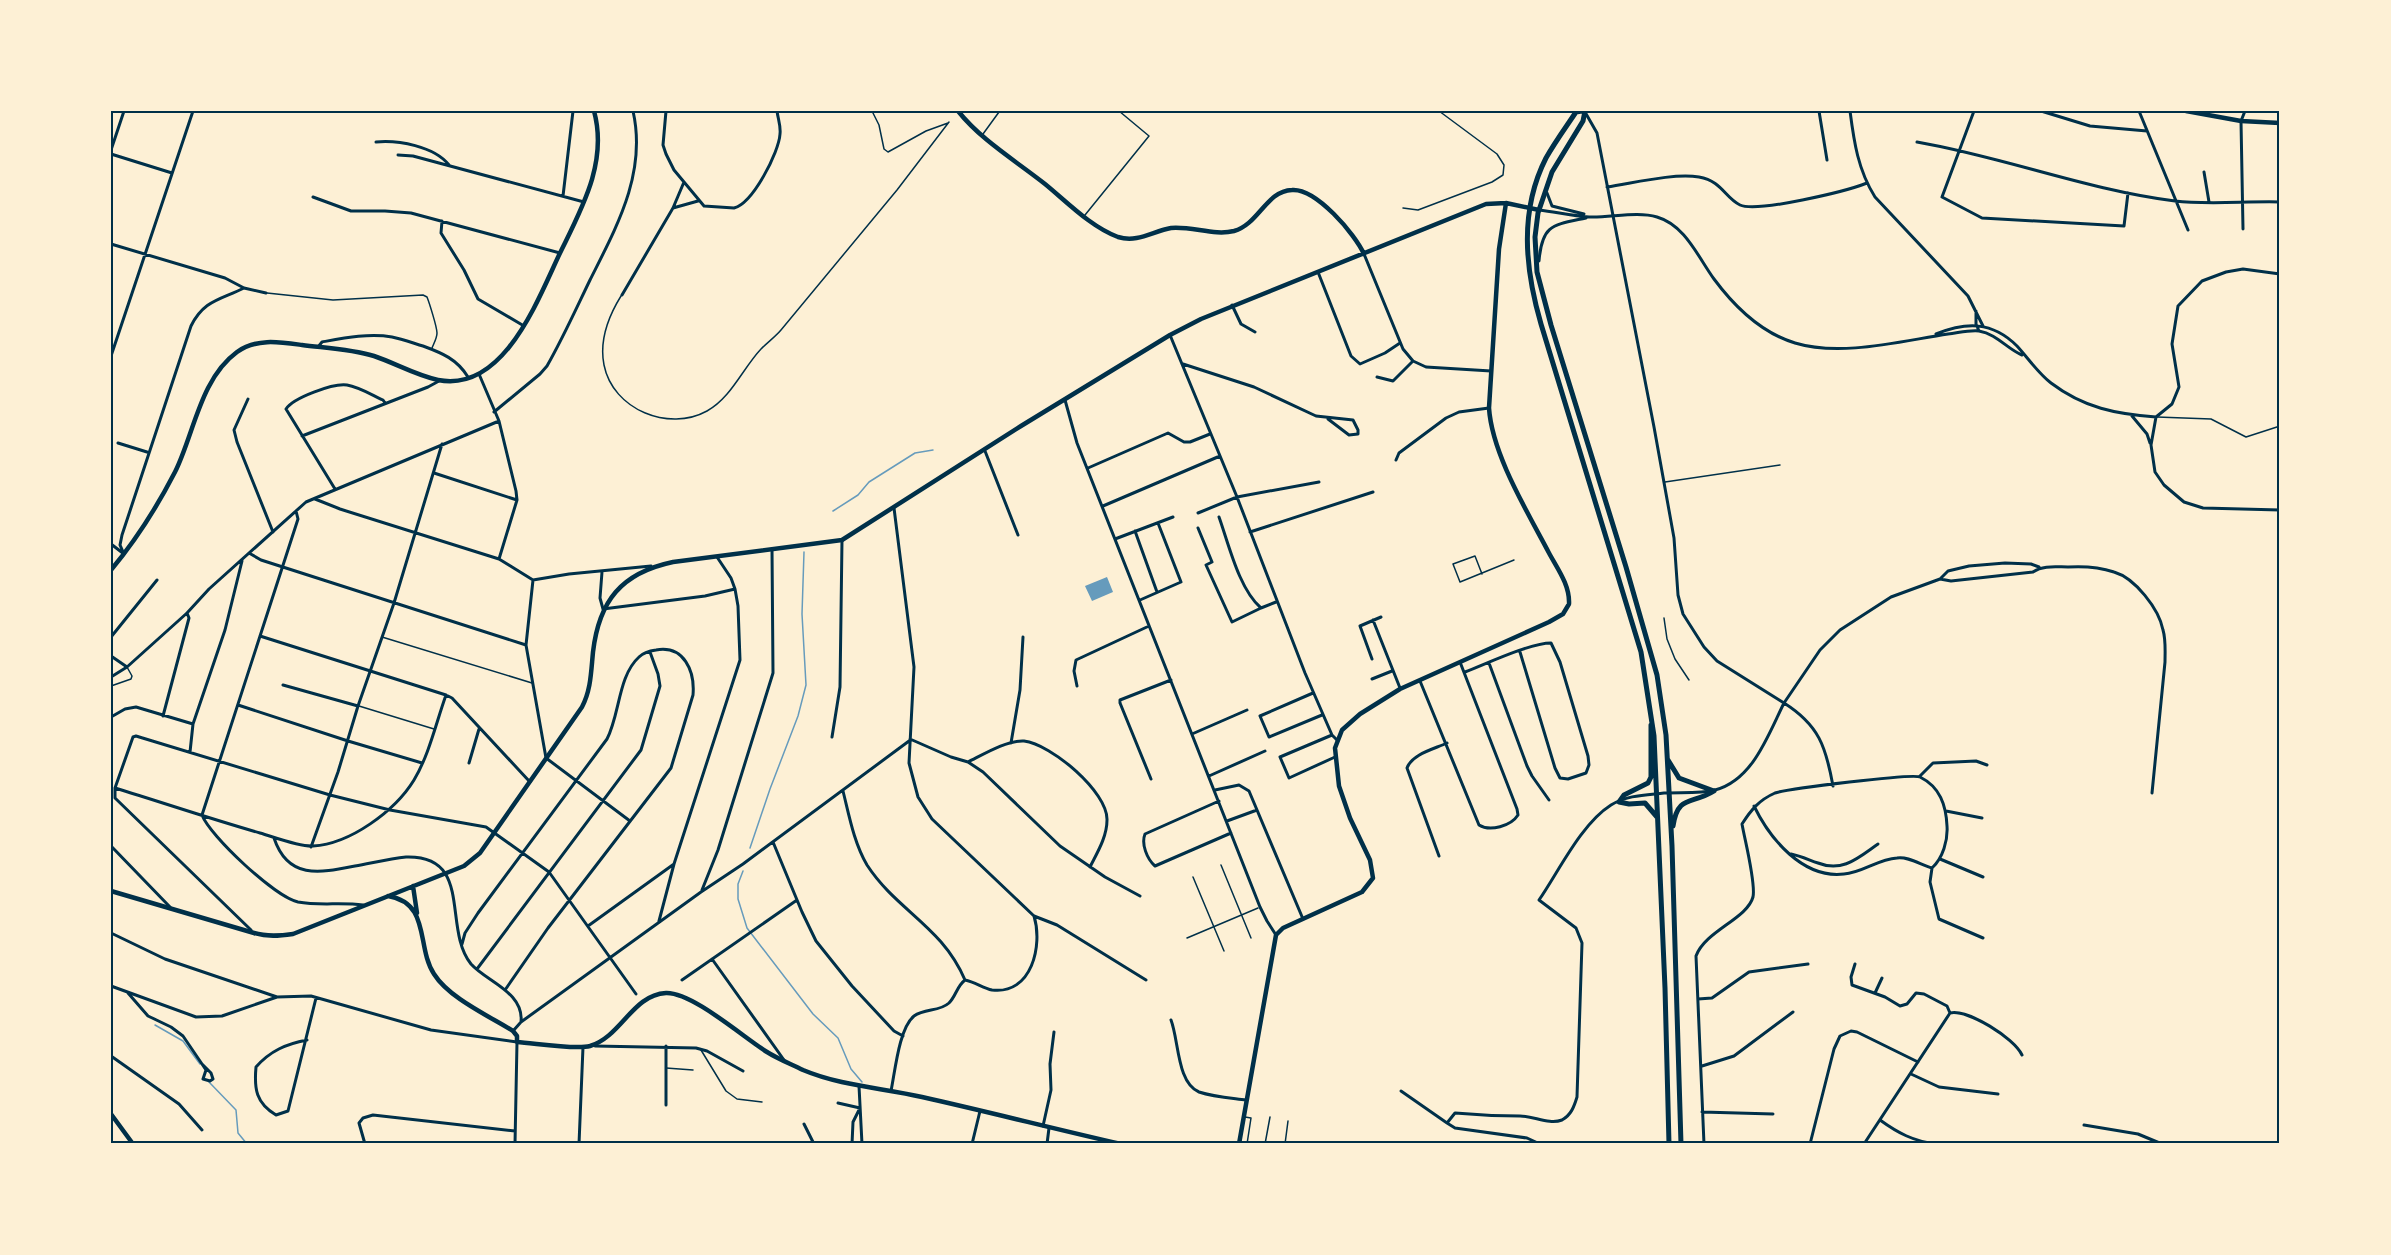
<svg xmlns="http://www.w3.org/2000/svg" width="2391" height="1255" font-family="'Crimson Pro',serif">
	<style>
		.water { fill: #669bbc }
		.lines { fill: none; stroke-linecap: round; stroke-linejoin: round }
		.stream { stroke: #669bbc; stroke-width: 1.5 }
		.service { stroke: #003049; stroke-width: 1.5 }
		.minor { stroke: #003049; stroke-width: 3 }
		.tertiary { stroke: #003049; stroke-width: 4.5 }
		.primary { stroke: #003049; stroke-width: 5 }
		.neatline { fill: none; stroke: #003049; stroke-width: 2 }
	</style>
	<rect width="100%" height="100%" fill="#fdf0d5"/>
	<path class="water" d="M1107 577 1113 592 1092 601 1085 586Z"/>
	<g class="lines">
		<path class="stream" d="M833 511 858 495 869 482 915 453 933 450
			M750 848 770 789 798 716 806 685 802 614 804 552
			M743 871 738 884V899L747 928 813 1014 838 1038 851 1069 862 1082
			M155 1025 183 1041 200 1064
			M209 1082 236 1110 238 1133 247 1144"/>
		<path class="service" d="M872 111 879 125 884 149 888 152 926 131 948 123
			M983 134 999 112 1002 111
			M1403 208 1418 210 1492 182 1503 175 1504 165 1497 154 1439 111
			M1085 215 1149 136 1119 111
			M267 293 333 300 423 295 427 297C429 302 437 327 437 333 437 338 434 343 432 348
			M621 296C608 317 599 340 604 365 613 410 669 432 707 411 731 398 743 368 761 349 768 342 775 337 781 330L897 190 949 122
			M2157 417 2211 419 2246 437 2280 426
			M1665 482 1780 465
			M1482 574 1475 556 1453 564 1460 582 1514 560
			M1664 618 1667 639 1675 659 1689 680
			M382 637 532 683
			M111 686 131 679 132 676 127 667
			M359 706 434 729
			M1221 865 1251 938
			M1193 877 1224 951
			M1187 938 1258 908
			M701 1050 726 1091 737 1099 762 1102
			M666 1068 693 1070
			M1245 1117 1251 1118 1247 1144
			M1265 1144 1270 1117
			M1285 1144 1288 1121"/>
		<path class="minor" d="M666 111 663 145 666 154 674 170 704 206 734 208C753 203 779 152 780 134 781 126 778 119 777 111
			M1819 111 1827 160
			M1850 111C1854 142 1858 170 1875 197L1968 296 1983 326
			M1974 111 1942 197 1982 218 2124 226 2128 193
			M2041 111 2090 126 2147 131
			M2139 111 2188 230
			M376 142C398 140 434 146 449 165
			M1917 142C2004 157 2087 190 2175 201 2206 205 2247 201 2280 202
			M111 150 124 111
			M111 154 172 173
			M398 155 413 156 584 202
			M2204 172 2209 202
			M1607 187C1634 183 1673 173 1699 177 1722 181 1725 198 1740 205 1757 213 1847 191 1867 183
			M1547 193 1552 206 1584 214
			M563 196 573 111
			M313 197 351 211H385L411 213 560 253
			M673 208 698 201
			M1539 210C1556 212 1572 216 1589 217 1610 218 1637 211 1657 217 1685 225 1698 257 1714 279 1734 306 1762 333 1795 343 1841 357 1901 341 1948 334 1958 333 1968 330 1979 331 1997 334 2007 349 2022 355
			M442 221 441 233 464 270 478 299 524 326
			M2243 229 2241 121 2245 111
			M111 244 225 278 244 288 266 293
			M1364 254 1403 349 1413 361 1426 367 1491 371
			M1539 261C1542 224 1553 225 1586 218
			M1318 272 1351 356 1360 364 1385 353 1400 343
			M2280 274 2243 269 2226 272 2202 281 2178 306 2172 344 2179 387 2172 404 2156 417 2151 445 2155 472 2164 485 2184 502 2203 508 2280 510
			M622 295 673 208 684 182
			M1232 305 1241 324 1255 332
			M1976 311V324L1979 331
			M1936 334C1966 322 1992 321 2017 346 2028 358 2038 373 2051 383 2084 408 2116 414 2156 417
			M1170 335 1237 497 1305 673 1332 735 1337 740
			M318 347 322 342C344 338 369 333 392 337 402 339 413 343 423 346 442 353 457 359 468 377
			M111 356 193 111
			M1183 364 1254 387 1316 416 1353 420 1358 430V434L1349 435 1328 419
			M479 374 499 421 516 491 517 500 499 559
			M1377 377 1393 381 1413 361
			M248 399 234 430 237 442 273 532
			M1065 400 1077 443 1260 907 1267 921 1276 935
			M494 412 540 374 547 366C563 338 576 309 590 280 617 226 647 173 633 111
			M2132 416 2147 434 2150 443
			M302 436 428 387 439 381
			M118 443 147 452
			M985 451 1018 535
			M1396 460 1399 453 1446 418 1459 412 1489 408
			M1088 468 1168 433 1184 442H1190L1210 434
			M434 473 517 500
			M335 489 286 409C293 398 333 383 347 385 359 387 372 395 383 400L385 403
			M315 499 340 509 499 559 533 580 569 574 651 566
			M1103 506 1220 456
			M894 508 914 667 909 763 918 797 932 819 1034 916 1057 925 1146 980
			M296 511 298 519 202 815C210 836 275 897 298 902 319 906 341 902 363 905
			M1198 513 1237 497 1319 482
			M1219 517C1229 545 1239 589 1261 608L1276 602
			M1198 528 1212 562 1206 565 1232 622 1261 608
			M1135 531 1157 592
			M1250 532 1373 492
			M1115 539 1173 517
			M111 544 124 554
			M249 553 261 560 526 645
			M124 554 120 545 122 535 191 326C204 300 220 300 244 288
			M602 572 600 598 603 609 705 596 735 589
			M1940 579 1951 581 2033 572C2043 565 2056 567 2068 567 2084 566 2099 567 2114 572 2135 578 2159 609 2163 630 2166 640 2165 651 2165 662L2152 793
			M533 580 526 645 546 758 630 821
			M1140 600 1181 582 1158 523
			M1373 620 1400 688
			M260 636 446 695 452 698 530 782
			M111 637 157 580
			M111 656 127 667
			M1372 659 1360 626 1381 617
			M1489 663 1527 766 1532 776 1549 800
			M1465 672C1486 664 1530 643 1551 643L1560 662 1588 756 1589 765 1586 773 1568 779 1560 778 1555 768 1520 652
			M111 677 127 667 187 613 209 589 306 502 499 421
			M1372 679 1392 671
			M1420 681 1479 825C1490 832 1511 826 1518 815L1517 809 1460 662
			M283 685 358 706
			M1077 686 1074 671 1076 660 1149 626
			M1313 693 1260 716 1269 737 1322 715
			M238 705 348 741 422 763
			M163 716 189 618 187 613
			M111 717 125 709 136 707 193 724
			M1192 734 1247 710
			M1332 735 1280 757 1289 778 1335 757
			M832 737 840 687 842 540
			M910 739 951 757 968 762 983 772 1060 846 1105 877 1140 896
			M1011 743 1020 690 1023 637
			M190 752 193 724 225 630 242 561
			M968 762C984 754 1007 740 1024 741 1051 744 1108 792 1107 820 1107 837 1097 853 1090 867
			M469 763 479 729
			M1209 776 1265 751
			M1920 776 1933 763 1976 761 1987 765
			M1151 779 1120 703V700L1171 680
			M1833 786C1826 747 1819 725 1784 703L1820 650 1840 630 1891 597 1940 579 1948 571 1969 566 2005 563 2031 564 2039 567
			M115 788C164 803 211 819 260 833 274 837 299 847 313 846 350 844 395 811 414 780 429 755 436 723 446 695
			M1215 790 1239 785 1249 791 1303 919
			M843 791C849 815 854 843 867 865 897 911 942 926 965 980
			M1219 801 1145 834C1141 844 1147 859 1155 866L1231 833
			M1946 811 1982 818
			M1227 821 1257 810
			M274 838C288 880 320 873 355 866 372 863 389 859 406 857 474 855 442 928 471 964 487 982 524 992 521 1022
			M773 842 802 912 816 941 852 986 894 1031 903 1036
			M111 846 170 907
			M311 847 338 772 358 706 394 603 442 444
			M1791 854C1801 856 1809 860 1818 863 1843 873 1859 857 1878 844
			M1439 856 1407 768C1412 754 1434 749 1447 743
			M1940 859 1983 877
			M1932 868 1930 882 1939 919 1983 938
			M702 890 718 850 773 673 772 549
			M659 921 674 864 740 660 738 606 735 589 731 578 717 557
			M588 926 674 864
			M251 930 115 798V788L133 737 136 736 330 795 390 810 486 827 549 872 636 994
			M111 933 165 959 277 997
			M462 944 465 933 478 913 607 739C620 714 618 676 639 657 643 653 649 651 656 650 684 645 695 671 693 695L671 768 548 928 505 990
			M712 959 784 1060
			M1855 964 1851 977 1852 985 1885 997 1900 1006 1907 1004 1916 993 1924 994 1947 1006 1950 1013C1968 1009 2014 1038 2022 1055
			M477 969 641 750 660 686 658 674 650 652
			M682 980 797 900
			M965 980C975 982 983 988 992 990 1032 995 1043 945 1034 916
			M111 986 196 1017 222 1016 277 997 311 996 431 1030 517 1042 515 1144
			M128 993 148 1016 171 1027 183 1036 202 1064 211 1073 213 1079 210 1081 203 1079 206 1070 202 1064
			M1875 993 1882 978
			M1698 999 1712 998 1749 972 1808 964
			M1171 1020C1179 1041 1177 1083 1199 1092 1214 1097 1231 1098 1246 1100
			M513 1031 521 1022 701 892 743 864 909 741
			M307 1040C286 1044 270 1051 256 1067 254 1089 256 1103 276 1115L288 1111 316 998
			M595 1046 696 1048 707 1051 743 1071
			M111 1056 179 1104 202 1130
			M1702 1066 1734 1056 1793 1012
			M1911 1074 1939 1087 1998 1094
			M859 1086 862 1144
			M891 1091C895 1072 899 1028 914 1016 925 1008 939 1012 949 1003 956 996 957 986 965 980
			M1401 1091 1447 1123 1455 1113C1477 1115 1498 1116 1520 1116 1534 1116 1549 1125 1562 1120 1571 1115 1574 1107 1577 1097L1582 943 1576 928 1539 900C1559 871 1581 824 1611 805 1627 795 1646 795 1664 793 1680 792 1700 794 1715 790 1753 780 1768 735 1784 703L1717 661 1704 647 1683 614 1678 595 1674 538 1654 427 1597 133 1585 112
			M838 1103 860 1108 853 1122 852 1144
			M666 1105V1046
			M1702 1112 1773 1114
			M1880 1120C1898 1133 1913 1141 1936 1144
			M1447 1123 1455 1128 1527 1138 1540 1144
			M804 1124 814 1144
			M2084 1125 2138 1134 2162 1144
			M1043 1126 1051 1090 1050 1064 1054 1032
			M365 1144 359 1123 363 1118 373 1115 515 1131
			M579 1144 583 1047
			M972 1144 980 1111
			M1047 1144 1049 1128
			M1704 1144 1696 956C1705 931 1747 919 1753 897 1756 883 1745 841 1742 824 1751 810 1759 800 1775 793 1786 789 1914 773 1920 777 1940 787 1946 805 1947 826 1948 840 1943 858 1932 868 1921 865 1908 856 1897 858 1878 859 1862 873 1844 874 1803 879 1770 839 1754 806
			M1810 1144 1834 1049 1840 1036 1851 1031 1857 1032 1918 1062
			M1864 1144 1950 1013"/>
		<path class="tertiary" d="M958 111C981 140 1016 161 1045 184 1067 202 1091 227 1118 237 1138 243 1153 231 1171 228 1192 226 1214 236 1234 231 1259 224 1266 191 1292 190 1316 188 1355 234 1364 254
			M2186 111 2241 121 2280 123
			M111 570C136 540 157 507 175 472 194 434 200 379 237 352 256 338 280 342 302 345 326 348 351 349 374 356 395 363 415 375 438 380 504 393 538 299 560 253 582 208 608 162 594 111
			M413 886 417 913
			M111 891 254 933C267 937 279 936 293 934L464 866 480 853 582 707C591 690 591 672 593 652 599 601 621 573 673 562L842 540 1021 426 1170 335 1201 319 1486 204 1506 203 1539 210
			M388 896C431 903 416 947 434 974 449 998 489 1016 513 1031L517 1036V1042C534 1043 575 1050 590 1046 622 1036 632 995 666 993 692 992 743 1037 767 1052 778 1059 791 1064 803 1070 841 1086 883 1088 922 1097 989 1112 1055 1129 1121 1144
			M111 1114 133 1144
			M1239 1144 1276 935 1283 928 1362 892 1373 878 1370 860 1350 818 1339 786 1335 748 1342 730 1360 714 1400 689 1549 622 1563 614 1569 604C1570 585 1557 568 1549 553 1527 511 1492 454 1489 408L1499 249 1506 203"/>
		<path class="primary" d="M1582 111 1576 112C1566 127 1555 142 1546 158 1519 211 1525 269 1541 324L1641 652 1654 736 1665 988 1669 1144
			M1585 111 1583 121 1552 172 1538 213 1535 237 1537 272 1551 325 1626 567 1657 675 1666 735 1672 846 1681 1144
			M1651 725V777L1648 783 1624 795 1619 802 1629 804 1645 803 1657 817
			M1668 760 1679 778 1714 791
			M1673 826C1678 794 1692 805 1714 791"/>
	</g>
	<rect width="2391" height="1255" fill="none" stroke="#fdf0d5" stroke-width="225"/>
	<rect x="112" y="112" width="2166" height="1030" class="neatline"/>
</svg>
